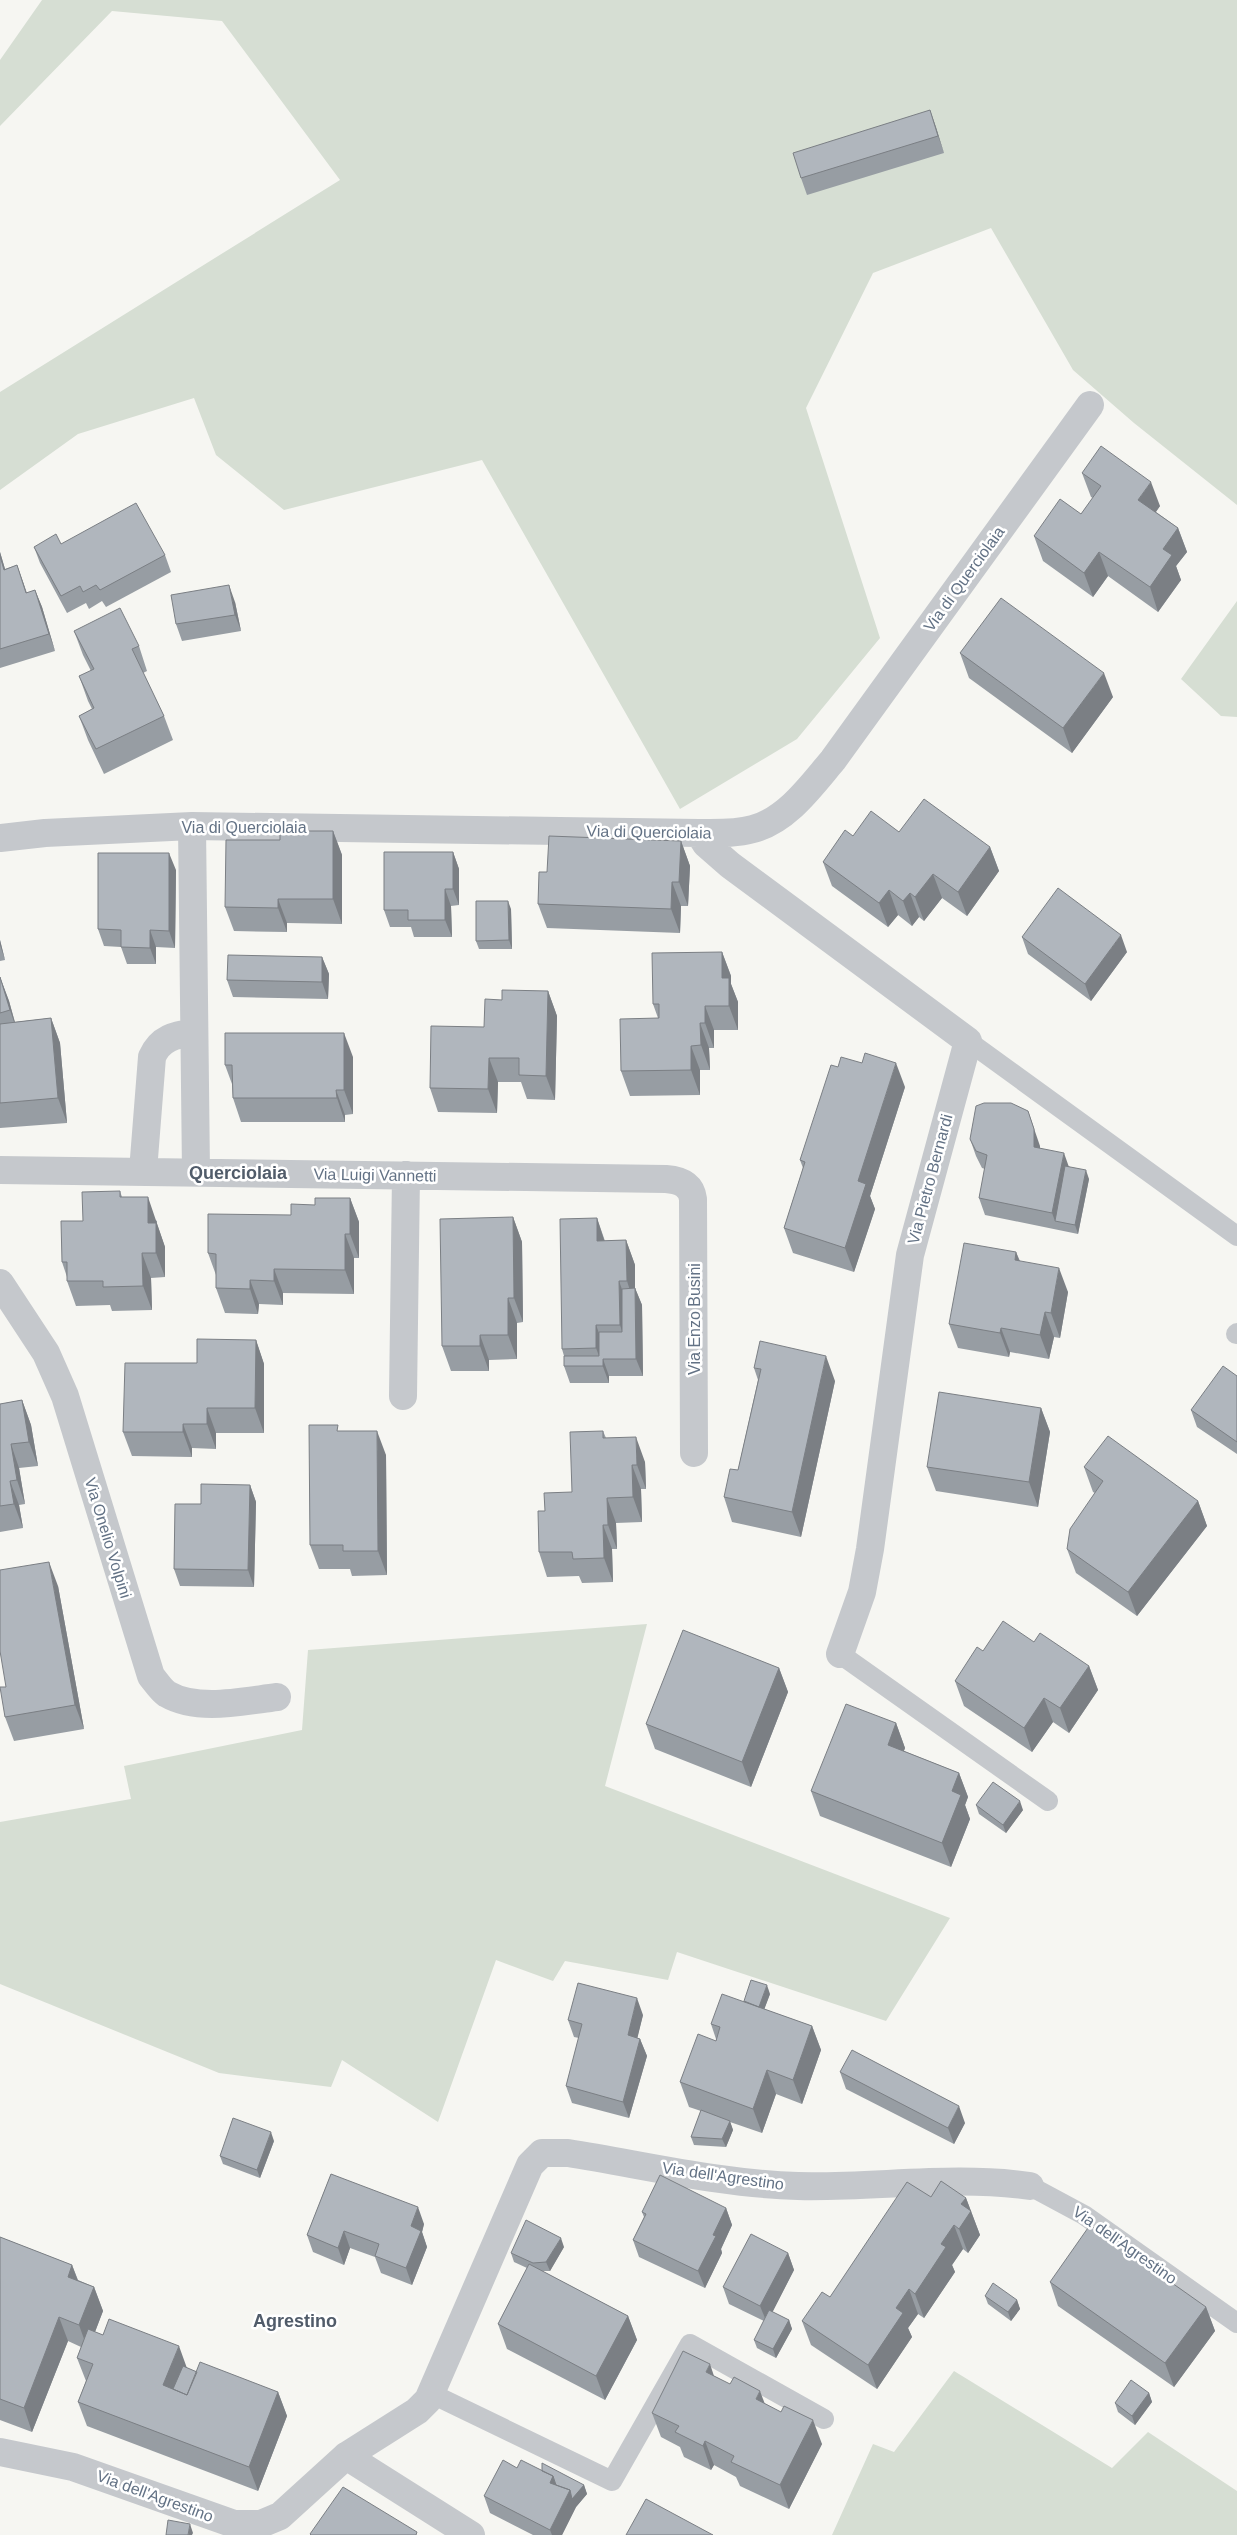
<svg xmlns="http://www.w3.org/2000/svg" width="1237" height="2535" font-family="Arial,sans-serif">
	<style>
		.green { fill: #d6ded3 }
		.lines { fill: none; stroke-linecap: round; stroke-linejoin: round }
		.service { stroke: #c5c8cc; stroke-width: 20 }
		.minor { stroke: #c5c8cc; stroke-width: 28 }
		.wall { fill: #979da3 }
		.shaded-wall { fill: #7b7f84 }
		.building { fill: #b0b6bd; stroke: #7b7f84 }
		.labels { text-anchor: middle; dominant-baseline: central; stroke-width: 5; stroke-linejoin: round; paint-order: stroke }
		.street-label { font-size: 16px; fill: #637285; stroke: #fff }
		.neighbourhood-label { font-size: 18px; font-weight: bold; fill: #515c6a; stroke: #fff }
	</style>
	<rect width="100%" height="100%" fill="#f6f6f2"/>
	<path class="green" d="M42 0H1237V505L1134 423 1073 370 991 228 873 273 806 408 880 638 797 739 680 809 482 460 284 510 216 455 194 398 78 434 0 490V392L340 180 222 21 112 11 0 126V60Z
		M1237 601V717L1221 716 1181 679Z
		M647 1624 605 1786 950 1918 886 2021 677 1952 668 1980 565 1961 553 1981 496 1960 438 2122 342 2060 331 2087 219 2073 0 1984V1822L131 1799 124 1766 302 1730 308 1650Z
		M954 2371 1112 2468 1148 2432 1237 2491V2535H832L873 2444 894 2452Z"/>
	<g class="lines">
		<path class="service" d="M968 1041 1237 1236
			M1236 1334 1237 1333
			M840 1654 1048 1801
			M1030 2186 1084 2215 1237 2323
			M432 2394 612 2481 690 2344 824 2419"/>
		<path class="minor" d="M192 826 196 1172
			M699 833 706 844 730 865 968 1041 910 1255 870 1549 862 1592 840 1654
			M0 838 45 833 192 826 699 833C717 833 735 834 753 829 787 820 811 786 833 760L1090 405
			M0 1170 666 1179C679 1180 691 1184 693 1199L694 1453
			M143 1171 152 1057C160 1038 175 1035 194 1032
			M0 1283 46 1353 65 1396 151 1676C156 1682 161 1690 167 1694 198 1712 244 1701 277 1697
			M403 1396 406 1175
			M0 2452 73 2467 234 2524H261L280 2516 346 2456 417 2411 428 2400 530 2165 542 2153H568C644 2165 721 2184 798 2186 875 2188 954 2175 1030 2186
			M346 2456 471 2535"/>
	</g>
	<path class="wall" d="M930 110 944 153 807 195 801 178Z
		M1082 473 1160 506 1156 512 1178 528 1187 552 1176 566 1181 580 1158 612 1108 576 1093 597 1043 561 1034 536 1081 514 1093 498 1091 497Z
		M61 544 165 555 171 572 106 607 102 601 89 609 86 603 67 613 40 563 34 547Z
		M0 552 5 569 17 565 27 593 35 590 42 607 55 651 0 668Z
		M235 602 241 631 182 641 176 624Z
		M74 631 139 646 147 671 143 673 164 716 173 740 104 774 88 740 79 716 92 709 88 701 79 676 91 671 83 655Z
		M960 653 1113 697 1072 753 969 678Z
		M333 831 342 855V924L287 923V932L234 931 225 907 280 840Z
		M899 832 990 847 999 871 967 916 942 898 924 921 919 917 912 926 898 915 888 927 832 886 823 862 853 836Z
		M681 841 690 866 688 906H681L680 933 547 928 538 904 547 872Z
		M453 852 459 869V905L451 906 452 937H414L411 927H390L384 910Z
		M176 870 175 948 156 947V964H127L121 947 104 946 98 929Z
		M511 909 512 949H479L476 941Z
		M1022 937 1127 952 1091 1001 1028 954Z
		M0 940 5 960 0 961Z
		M722 952 731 976V984L738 1002V1030H714V1048H709L710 1070H700V1095L630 1096 621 1071 658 1018 653 1004Z
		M322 957 329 974 328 999 233 997 227 980Z
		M0 977 9 1001 15 1022 51 1018 60 1043 67 1123 0 1128Z
		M548 991 557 1016 555 1100 527 1099 521 1082H498L497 1113 438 1112 430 1088 484 1027 502 1000Z
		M353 1057V1114L345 1115V1122H241L233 1098 232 1084 225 1065Z
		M905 1087 870 1196 875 1209 854 1272 793 1253 784 1228 803 1168 800 1160Z
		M970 1139 1040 1146V1148L1089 1179 1078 1234 985 1215 979 1198 985 1169 982 1168 976 1156Z
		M120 1191 122 1197 157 1221V1224L165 1247V1277L151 1278 152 1310 112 1311 110 1305 76 1306 67 1281V1277L62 1262 83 1221Z
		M350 1198 359 1222V1258H354V1294L283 1293V1305L259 1304 258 1314 225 1313 216 1288V1275L208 1253 315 1205Z
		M513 1217 522 1242 523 1322 517 1323V1359L489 1360V1371H451L442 1346Z
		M597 1218 605 1241 626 1240 635 1265V1288L642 1305 643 1376H609V1383H570L564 1366V1356L562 1349Z
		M1016 1252 1020 1261 1068 1292 1060 1338 1054 1337 1049 1359 1010 1352 1009 1357 958 1348 949 1324Z
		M256 1340 264 1364V1433H216V1449L192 1448V1457L132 1456 123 1432 197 1363Z
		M754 1368 835 1381 801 1537 732 1522 724 1497 738 1470 758 1380Z
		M1237 1376V1454L1197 1427 1191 1410Z
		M22 1400 31 1425 38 1466 19 1468 25 1504 19 1505 23 1528 0 1532V1404Z
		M1041 1408 1050 1432 1038 1507 936 1491 927 1467Z
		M340 1431 386 1455 387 1575 352 1576 350 1569H319L310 1545Z
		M603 1431 606 1438 645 1462 646 1489H641L642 1522 616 1523 617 1549H612L613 1582 582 1583 579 1576 547 1577 539 1552 545 1511 572 1492Z
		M1084 1467 1198 1501 1207 1526 1137 1616 1076 1573 1067 1549 1095 1493 1093 1492Z
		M250 1485 256 1502 254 1587 180 1586 174 1569 201 1504Z
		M58 1586 84 1729 14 1741 5 1717Z
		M1034 1642 1089 1666 1098 1690 1069 1733 1053 1722 1032 1752 964 1706 955 1681 983 1651Z
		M779 1668 788 1692 751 1787 655 1749 646 1724Z
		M896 1723 905 1748 904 1751 959 1773 968 1797 965 1805 970 1819 951 1867 820 1816 811 1791Z
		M976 1805 1023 1810 1006 1833 979 1814Z
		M770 1994 764 2009 812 2026 821 2050 802 2104 776 2094 762 2133 730 2122 733 2130 726 2147 694 2145 691 2137 701 2111 689 2107 680 2082 716 2041V2039L711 2024 744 2001Z
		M643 2015 637 2038 640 2039 647 2056 629 2118 572 2103 566 2086 579 2038 574 2037 568 2020Z
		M840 2072 965 2123 954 2144 846 2089Z
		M274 2141 260 2178 223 2164 220 2156Z
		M331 2174 424 2224 422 2232 427 2247 412 2285 381 2273 375 2257 350 2248 344 2265 313 2252 307 2235Z
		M931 2197 966 2198 980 2235 968 2253 963 2249 952 2265 955 2272 924 2318 918 2314 908 2328 912 2337 877 2389 811 2345 802 2321 830 2297Z
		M726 2208 732 2225 721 2249 722 2253 705 2288 639 2257 633 2240 644 2217 642 2212Z
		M0 2237 72 2265 78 2280 94 2287 103 2311 95 2332 197 2372 278 2392 287 2416 258 2491 87 2426 78 2402 86 2381 77 2358 81 2347 68 2341 32 2432 0 2420Z
		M564 2247 550 2271H542L628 2316 637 2340 605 2400 507 2349 498 2324 527 2268 514 2262 511 2253Z
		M788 2253 794 2270 772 2312 789 2320 792 2329 776 2358 757 2348 754 2340 764 2321 729 2304 723 2287Z
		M1050 2282 1206 2307 1215 2331 1174 2387 1058 2306Z
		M985 2296 1017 2300 1020 2309 1011 2321 988 2304Z
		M714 2376 765 2404 822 2444 789 2509 740 2486 736 2477 714 2465 711 2470 684 2457 680 2447 661 2437 652 2413Z
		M1149 2393 1152 2402 1135 2425 1118 2412 1115 2403Z
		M542 2471 584 2485 587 2494 576 2507 562 2535H533L490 2513 484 2496Z"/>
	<path class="shaded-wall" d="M930 110 936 127 944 153 938 136Z
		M1151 482 1160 506 1147 524 1138 500Z
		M1178 528 1187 552 1176 566 1181 580 1158 612 1150 587 1163 549Z
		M0 552 10 586 4 570 0 556Z
		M1099 552 1108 576 1093 597 1084 573Z
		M17 565 23 582 32 610 26 593Z
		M229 585 235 602 241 631 235 615Z
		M35 590 42 607 55 651 49 634Z
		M1104 673 1113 697 1072 753 1063 728Z
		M333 831 342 855V924L333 899Z
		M681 841 690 866 688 906 679 882Z
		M990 847 999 871 967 916 958 892Z
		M453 852 459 869V905L453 889Z
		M169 853 176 870 175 948 169 931Z
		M933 874 942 898 924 921 915 897Z
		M672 882 681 906 680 933 671 909Z
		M445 889 451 906 452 937 445 920Z
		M889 890 898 915 888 927 879 903Z
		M910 893 919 917 912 926 903 901Z
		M278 899 287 923V932L278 908Z
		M508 901 511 909 512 949 509 940Z
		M150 930 156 947V964L150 948Z
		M1121 935 1127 952 1091 1001 1085 984Z
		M0 940 5 960 0 945Z
		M722 952 731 976V984L738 1002V1030L729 1006 722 978Z
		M322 957 329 974 328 999 322 982Z
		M0 977 9 1001 18 1034 10 1010Z
		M548 991 557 1016 555 1100 546 1076Z
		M705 1006 714 1030V1048L705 1023Z
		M51 1018 60 1043 67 1123 58 1098Z
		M700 1023 709 1048 710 1070 701 1045Z
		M344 1033 353 1057V1114L344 1090Z
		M691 1046 700 1070V1095L691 1070Z
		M489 1058 498 1082 497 1113 488 1089Z
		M896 1063 905 1087 870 1196 875 1209 854 1272 845 1248 858 1181Z
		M336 1090 345 1115V1122L337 1098Z
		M1028 1111 1040 1146V1164L1034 1147Z
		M1064 1153 1070 1170 1055 1221 1052 1213Z
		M1086 1170 1089 1179 1078 1234 1075 1225Z
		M148 1197 165 1247V1277L156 1253 148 1223Z
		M350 1198 359 1222V1258L350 1234Z
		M513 1217 522 1242 523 1322 514 1298Z
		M597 1218 605 1243 597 1241Z
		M345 1234 354 1258V1294L345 1270Z
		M626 1240 635 1265V1306L627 1281Z
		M1016 1252 1025 1276 1015 1260Z
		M142 1253 151 1278 152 1310 143 1286Z
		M1059 1268 1068 1292 1060 1338 1051 1313Z
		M274 1269 283 1293V1305L274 1281Z
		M250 1280 259 1304 258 1314 250 1289Z
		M619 1281 628 1306V1349L620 1325Z
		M635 1288 642 1305 643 1376 636 1359Z
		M508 1298 517 1323V1359L508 1335Z
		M1045 1312 1054 1337 1049 1359 1040 1335Z
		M596 1325 605 1349 603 1359 609 1376V1383L596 1348Z
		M1001 1328 1010 1352 1009 1357 1000 1333Z
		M480 1335 489 1360V1371L480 1346Z
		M256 1340 264 1364V1433L255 1408Z
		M826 1356 835 1381 801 1537 792 1512Z
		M22 1400 31 1425 38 1466 29 1442Z
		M207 1408 216 1433V1449L207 1424Z
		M1041 1408 1050 1432 1038 1507 1029 1482Z
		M183 1424 192 1448V1457L183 1432Z
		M377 1431 386 1455 387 1575 378 1551Z
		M636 1437 645 1462 646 1489 637 1465Z
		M11 1444 19 1468 25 1504 17 1480Z
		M632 1465 641 1489 642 1522 633 1497Z
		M10 1481 19 1505 23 1528 14 1504Z
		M250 1485 256 1502 254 1587 248 1570Z
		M607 1498 616 1523 617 1549 608 1525Z
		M1198 1501 1207 1526 1137 1616 1128 1592Z
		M603 1525 612 1549 613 1582 604 1558Z
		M49 1562 58 1586 84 1729 75 1705Z
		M1089 1666 1098 1690 1069 1733 1060 1708Z
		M779 1668 788 1692 751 1787 742 1762Z
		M1044 1698 1053 1722 1032 1752 1024 1728Z
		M896 1723 905 1748 896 1769 888 1745Z
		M959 1773 968 1797 965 1805 970 1819 951 1867 942 1843 952 1791Z
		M1020 1801 1023 1810 1006 1833 1003 1825Z
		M767 1985 770 1994 760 2021 757 2012Z
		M637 1998 643 2015 634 2052 628 2035Z
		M812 2026 821 2050 802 2104 793 2080Z
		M640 2039 647 2056 629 2118 623 2102Z
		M767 2070 776 2094 762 2133 753 2109Z
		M959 2106 965 2123 954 2144 948 2128Z
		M730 2121 733 2130 726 2147 722 2139Z
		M271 2132 274 2141 260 2178 257 2170Z
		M966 2198 980 2235 968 2253 959 2229 961 2204Z
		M418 2207 424 2224 422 2232 427 2247 412 2285 406 2268 411 2226Z
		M726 2208 732 2225 721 2249 722 2253 705 2288 698 2271 713 2235Z
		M954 2225 963 2249 952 2265 955 2272 924 2318 915 2294 941 2244Z
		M344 2231 350 2248 344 2265 338 2248Z
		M561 2238 564 2247 550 2271 546 2262Z
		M788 2253 794 2270 767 2323 760 2306Z
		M72 2265 81 2289 68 2277Z
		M94 2287 103 2311 88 2350 79 2325Z
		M909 2289 918 2314 908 2328 912 2337 877 2389 868 2365 896 2308Z
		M1017 2300 1020 2309 1011 2321 1008 2312Z
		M1206 2307 1215 2331 1174 2387 1165 2363Z
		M628 2316 637 2340 605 2400 596 2376Z
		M59 2317 68 2341 32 2432 24 2408Z
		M789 2320 792 2329 776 2358 773 2349Z
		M179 2346 188 2371 174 2403 163 2385Z
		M710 2364 718 2388 706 2372Z
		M760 2391 769 2415 756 2399Z
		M278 2392 287 2416 258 2491 249 2467Z
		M1149 2393 1152 2402 1135 2425 1132 2416Z
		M813 2420 822 2444 789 2509 780 2485Z
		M705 2441 714 2465 711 2470 703 2446Z
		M553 2476 559 2493 550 2483Z
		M584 2485 587 2494 576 2507 562 2535H552L550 2530 570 2490Z
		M190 2524 193 2533 192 2535H188Z"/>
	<path class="building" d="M930 110 938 136 801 178 793 153Z
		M1101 446 1151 482 1138 500 1178 528 1163 549 1172 555 1150 587 1099 552 1084 573 1034 536 1060 499 1081 514 1101 486 1082 473Z
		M136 503 165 555 100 590 96 585 83 592 80 586 61 596 34 547 56 534 61 544Z
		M0 556 4 570 17 565 26 593 35 590 49 634 0 649Z
		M229 585 235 615 176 624 171 595Z
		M1001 598 1104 673 1063 728 960 653Z
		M120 608 139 646 132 649 164 716 96 749 79 716 94 708 79 676 94 669 74 631Z
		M924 799 990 847 958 892 933 874 915 897 910 893 903 901 889 890 879 903 823 862 845 830 853 836 871 811 899 832Z
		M280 831H333V899H278V908L225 907 226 840H280Z
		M549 836 681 841 679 882H672L671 909 538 904 539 872H547Z
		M384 852H453V889H445V920H408V910H384Z
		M98 853H169V931L150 930V948L121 947V930L98 929Z
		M1058 888 1121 935 1085 984 1022 937Z
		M476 901H508L509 940 476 941Z
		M722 952V978H729V1006H705V1023H700L701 1045 691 1046V1070L621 1071 620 1019 659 1018V1004H653L652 953Z
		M228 955 322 957V982L227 980Z
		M0 977 10 1010 0 1013Z
		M502 990 548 991 546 1076 519 1075V1058H489L488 1089 430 1088 431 1026 484 1027 485 999 502 1000Z
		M51 1018 58 1098 0 1103V1024Z
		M225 1033H344V1090H336L337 1098H233L232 1065H225Z
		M865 1053 896 1063 858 1181 866 1184 845 1248 784 1228 805 1162 800 1160 831 1065 838 1067 841 1057 862 1063Z
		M984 1103H1011L1028 1111 1034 1129V1147L1064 1153 1052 1213 979 1198 987 1155 976 1151 970 1139 976 1106Z
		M1065 1166 1086 1170 1075 1225 1055 1221Z
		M120 1191V1197H148V1223H156V1253H142L143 1286 103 1287V1281H67V1262H62L61 1221H83L82 1192Z
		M315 1198H350V1234H345V1270L274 1269V1281L250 1280V1289L216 1288V1254L208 1253V1214L291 1215V1204L315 1205Z
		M513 1217 514 1298H508V1335H480V1346H442L440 1219Z
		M597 1218V1241L626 1240 627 1281H619L620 1325H596V1348L562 1349 560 1219Z
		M964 1243 1016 1252 1015 1260 1059 1268 1051 1313 1045 1312 1040 1335 1001 1328 1000 1333 949 1324Z
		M635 1288 636 1359H603V1366H564V1356H599V1332H622V1289Z
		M197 1339 256 1340 255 1408H207V1424H183V1432H123L125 1363H197Z
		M760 1341 826 1356 792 1512 724 1497 730 1469 738 1470 761 1369 754 1368Z
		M1223 1366 1237 1376V1442L1191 1410Z
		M939 1392 1041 1408 1029 1482 927 1467Z
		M22 1400 29 1442 11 1444 17 1480 10 1481 14 1504 0 1506V1404Z
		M309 1425H338L337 1431H377L378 1551H343V1545H310Z
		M603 1431V1438L636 1437 637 1465H632L633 1497 607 1498 608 1525H603L604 1558 573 1559 572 1552H539L538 1511H545L544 1493 572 1492 570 1432Z
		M1108 1436 1198 1501 1128 1592 1067 1549 1070 1529 1103 1481 1084 1467Z
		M201 1484 250 1485 248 1570 174 1569 175 1504H201Z
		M49 1562 75 1705 5 1717 0 1687H6L0 1651V1570Z
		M1003 1621 1034 1642 1040 1633 1089 1666 1060 1708 1044 1698 1024 1728 955 1681 977 1647 983 1651Z
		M683 1630 779 1668 742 1762 646 1724Z
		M846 1704 896 1723 888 1745 959 1773 952 1791 961 1795 942 1843 811 1791Z
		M993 1782 1020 1801 1003 1825 976 1805Z
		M751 1980 767 1985 759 2007 744 2001Z
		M578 1983 637 1998 628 2035 640 2039 623 2102 566 2086 582 2024 568 2020Z
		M722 1994 812 2026 793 2080 767 2070 753 2109 680 2082 698 2034 716 2041 720 2027 711 2024Z
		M852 2050 959 2106 948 2128 840 2072Z
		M701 2110 730 2121 722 2139 691 2137Z
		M233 2118 271 2132 257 2170 220 2156Z
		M331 2174 418 2207 411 2226 421 2231 406 2268 375 2256 379 2244 344 2231 338 2248 307 2235Z
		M660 2175 726 2208 713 2235 716 2236 698 2271 633 2240 646 2214 642 2212Z
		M941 2181 966 2198 961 2204 971 2211 959 2229 954 2225 941 2244 946 2247 915 2294 909 2289 896 2308 903 2313 868 2365 802 2321 822 2292 830 2297 907 2182 931 2197Z
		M526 2220 561 2238 546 2262 533 2263 511 2253Z
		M1090 2225 1206 2307 1165 2363 1050 2282Z
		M751 2234 788 2253 760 2306 723 2287Z
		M0 2237 72 2265 68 2277 94 2287 79 2325 59 2317 24 2408 0 2399Z
		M529 2264 628 2316 596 2376 498 2324Z
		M993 2283 1017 2300 1008 2312 985 2296Z
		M769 2310 789 2320 773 2349 754 2340Z
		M109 2319 179 2346 163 2385 187 2395 200 2362 278 2392 249 2467 78 2402 93 2364 77 2358 88 2329 103 2335Z
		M683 2351 710 2364 706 2372 730 2384 734 2377 760 2391 756 2399 781 2412 784 2406 813 2420 780 2485 731 2462 734 2456 705 2441 703 2446 675 2432 679 2426 652 2413Z
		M183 2366 197 2372 187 2395 173 2389Z
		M1131 2380 1149 2393 1132 2416 1115 2403Z
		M503 2460 517 2468 521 2460 553 2476 550 2483 570 2490 550 2530 484 2496Z
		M542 2463 584 2485 572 2499 570 2490 556 2485 553 2476 542 2471Z
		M343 2487 417 2532 416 2535H311L310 2534Z
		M646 2499 713 2535H626Z
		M168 2520 190 2524 188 2535H166Z"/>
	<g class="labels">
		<g class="street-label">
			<text transform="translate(964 579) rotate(-54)">Via di Querciolaia</text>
			<text x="244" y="827">Via di Querciolaia</text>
			<text transform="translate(649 832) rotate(1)">Via di Querciolaia</text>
			<text transform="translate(375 1175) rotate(1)">Via Luigi Vannetti</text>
			<text transform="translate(930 1179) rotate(-75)">Via Pietro Bernardi</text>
			<text transform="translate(694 1319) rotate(-90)">Via Enzo Busini</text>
			<text transform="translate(108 1538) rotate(73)">Via Onelio Volpini</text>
			<text transform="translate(723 2176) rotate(8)">Via dell'Agrestino</text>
			<text transform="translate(1125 2245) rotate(35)">Via dell'Agrestino</text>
			<text transform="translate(155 2496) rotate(20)">Via dell'Agrestino</text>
		</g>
		<g class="neighbourhood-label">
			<text x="238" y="1173">Querciolaia</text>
			<text x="295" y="2321">Agrestino</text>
		</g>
	</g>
</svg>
